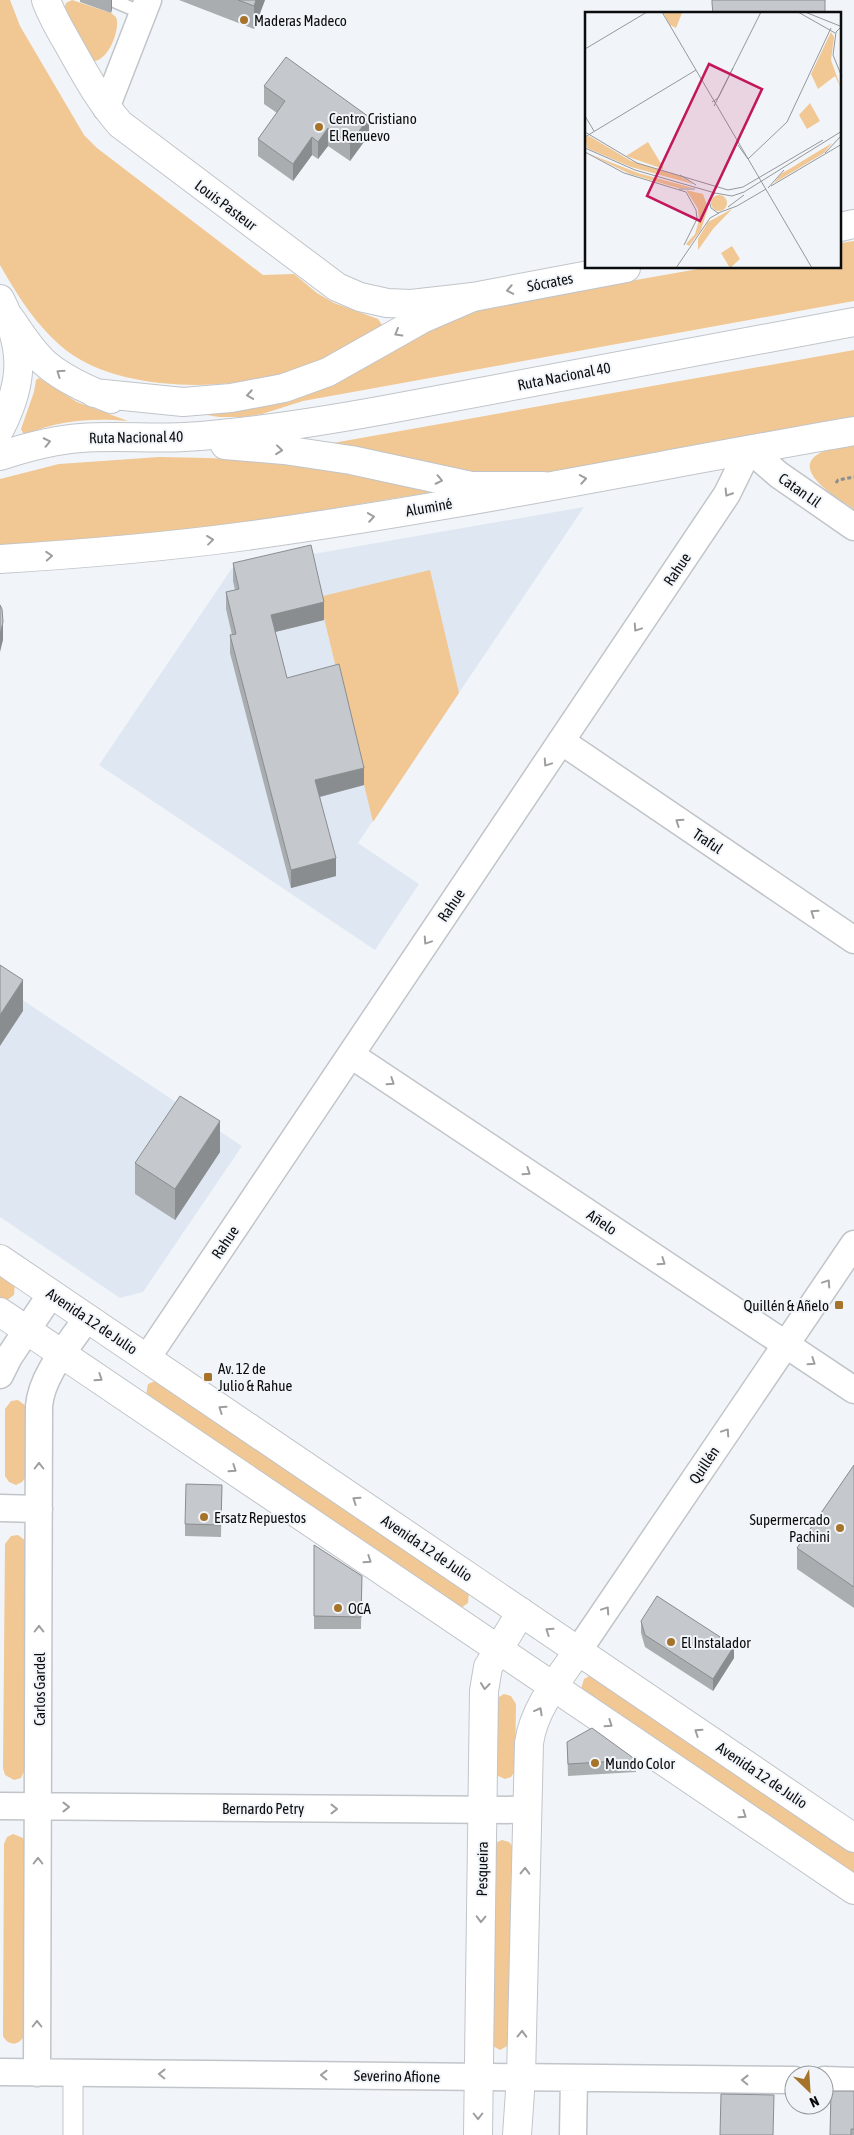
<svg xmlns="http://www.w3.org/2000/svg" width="854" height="2135" font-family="'Asap Condensed',sans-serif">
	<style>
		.built { fill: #dfe8f2 }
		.green { fill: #f1c793 }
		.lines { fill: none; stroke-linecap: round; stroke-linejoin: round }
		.service-casing { stroke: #c1c5c9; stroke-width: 15 }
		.pedestrian-casing { stroke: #c1c5c9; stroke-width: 21 }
		.minor-casing { stroke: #c1c5c9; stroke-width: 29 }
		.tertiary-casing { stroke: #c1c5c9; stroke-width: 30 }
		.secondary-casing { stroke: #c1c5c9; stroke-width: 30 }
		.primary-casing { stroke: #c1c5c9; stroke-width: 30 }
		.path { stroke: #8b8e91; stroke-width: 3; stroke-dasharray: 4 2.5; stroke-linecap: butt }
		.service { stroke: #fff; stroke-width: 12 }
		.pedestrian { stroke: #fff; stroke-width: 19 }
		.minor { stroke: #fff; stroke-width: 26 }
		.tertiary { stroke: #fff; stroke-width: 28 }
		.secondary { stroke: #fff; stroke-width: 28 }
		.primary { stroke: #fff; stroke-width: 28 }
		.wall { fill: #a9adb0 }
		.shaded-wall { fill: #8a8d90 }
		.building { fill: #c5c9cd; stroke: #8a8d90 }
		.oneway { stroke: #9d9e9e }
		.poi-dot { fill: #a57329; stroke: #f1f5f9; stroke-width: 2 }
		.labels { text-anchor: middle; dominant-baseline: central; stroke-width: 4; stroke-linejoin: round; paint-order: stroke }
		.poi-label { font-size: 15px; fill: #0b0c0d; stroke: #f1f5f9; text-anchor: start }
		.street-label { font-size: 15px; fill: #0b0c0d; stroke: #f1f5f9 }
		.inset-road { fill: none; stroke: #95989b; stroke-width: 1 }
		.view { fill: #c2185b; fill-opacity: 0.15; stroke: #c2185b; stroke-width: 2.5 }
		.inset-edge { fill: none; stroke: #0b0c0d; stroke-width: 2.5 }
	</style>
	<rect width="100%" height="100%" fill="#f1f5f9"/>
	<path class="built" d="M584 507 358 843 419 884 375 950 99 765 232 568Z
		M0 985 242 1146 143 1292 120 1298 0 1217Z"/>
	<path class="green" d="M0 0H10L20 26 84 135 97 148 263 275 294 274 317 293 334 303 378 319 382 325 381 332C357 343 333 356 309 366 243 392 125 395 67 351 37 327 19 298 0 265Z
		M72 0 111 13 116 17C121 29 108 62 93 61L64 9 66 3Z
		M854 241V301L303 401 262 414 242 417H219L189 412 446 319 494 305 704 268H840V243Z
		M854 350V417L563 471 541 473 472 475 316 446Z
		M39 378 77 402 128 421C90 418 64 420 28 433H23L21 429 34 392 36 380Z
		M854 445V509C839 499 784 468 824 451 833 447 844 447 854 445Z
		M159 457C223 458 289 460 352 471 379 475 407 485 433 492L214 528 0 547V479L59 464Z
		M430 570 459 693 373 822 319 597Z
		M0 1271 15 1284 14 1295 7 1300 0 1299Z
		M155 1381 469 1592 468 1603 461 1608 146 1395 148 1384Z
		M18 1400 26 1406V1477L22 1482 16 1485 9 1482 5 1476V1409L11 1401Z
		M18 1535 26 1541 25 1769 21 1778 14 1780 5 1775 3 1768 5 1544 11 1536Z
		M591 1675 854 1850V1879L581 1689 584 1679Z
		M504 1694 511 1696 516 1704 515 1771 511 1777 505 1779 496 1775 497 1698Z
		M13 1834 23 1838 25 1844 24 2036C19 2046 8 2046 3 2036L4 1844 7 1837Z
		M502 1840 509 1842 513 1847 509 2045 500 2050 491 2045 495 1843Z"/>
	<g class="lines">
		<g class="service-casing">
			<path id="service" d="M112 0 142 13"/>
		</g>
		<g class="pedestrian-casing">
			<path id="pedestrian" d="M73 2135V2073"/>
		</g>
		<g class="minor-casing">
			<path id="minor" d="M106 108 148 0
				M561 741 854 940
				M351 1055 854 1390
				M147 1358 727 494 749 449 779 475 854 527
				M0 1375 9 1357 51 1294
				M0 1508 39 1509
				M578 1651 854 1244
				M0 1806 526 1810
				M0 2072 794 2080
				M37 2073 39 1406C42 1374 69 1345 87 1318
				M824 2080 854 2081
				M573 2135 574 2078"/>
		</g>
		<g class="tertiary-casing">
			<path id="tertiary" d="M46 0C52 17 62 33 71 49 86 76 100 101 120 124L337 287 360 297 387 303 411 304 473 297 626 268
				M840 227 854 224
				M0 559C82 554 164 547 246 536 450 508 652 466 854 431
				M478 2135 484 1691 488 1667 521 1612
				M517 2135 521 2077 529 1743C534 1708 559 1679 578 1651"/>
		</g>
		<g class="secondary-casing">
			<path id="secondary" d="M0 1259 854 1838
				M0 1312 854 1890"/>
		</g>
		<g class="primary-casing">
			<path id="primary" d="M0 299C24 347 25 380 0 429
				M10 318C21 334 31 351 46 364 65 380 88 390 111 399
				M94 393 183 402 231 398 284 388 328 372 422 319 473 297
				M225 445 284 450 351 460 471 486H543
				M0 456C27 447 53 440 81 438 116 435 150 439 184 437 251 433 318 422 384 410L854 322"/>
		</g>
		<path class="path" d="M836 483 838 480 854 477"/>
		<use href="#service" class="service"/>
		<use href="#pedestrian" class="pedestrian"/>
		<use href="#minor" class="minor"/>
		<use href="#tertiary" class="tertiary"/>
		<use href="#secondary" class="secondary"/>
		<use href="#primary" class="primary"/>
	</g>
	<path class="wall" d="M80 0H112V9L111 13 80 2Z
		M179 0H265L254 29Z
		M264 86 369 135 350 161 328 146 318 159 312 155 293 181 258 156V139L277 113 264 104Z
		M233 563 324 620 275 632 287 678 364 785 320 797 336 876 291 888 230 653V635H232L226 609V592L235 590 233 581Z
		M220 1152 175 1220 135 1194V1163Z
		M854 1465V1608L797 1569V1548Z
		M222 1485 221 1537 185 1536V1524Z
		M314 1545 362 1576 361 1629H314Z
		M641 1621 734 1658 713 1691 645 1647 641 1633Z
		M567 1742 636 1760V1772L568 1776Z
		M854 2091V2135H830Z"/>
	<path class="shaded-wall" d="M111 0H112V9L111 13Z
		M256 0H265L254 29V6Z
		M369 117V135L350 161V144Z
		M328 128V146L318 159V142Z
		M312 137V155L293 181V164Z
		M324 602V620L271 633V615Z
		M3 622V640L0 652V634Z
		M364 768V785L315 798V780Z
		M336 858V876L291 888V870Z
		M23 980V1011L0 1046V1015Z
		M220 1121V1152L175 1220V1189Z
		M734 1646V1658L713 1691V1679Z"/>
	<path class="building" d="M238 0H256L254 6Z
		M712 0H825V14H713L712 3Z
		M286 57 369 117 350 144 328 128 318 142 312 137 293 164 258 139 285 101 264 86Z
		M311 545 324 602 271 615 287 678 339 664 364 768 315 780 336 858 291 870 230 635 236 634 226 592 239 589 233 563Z
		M0 605 2 609 3 622 0 634Z
		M0 965 23 980 0 1015Z
		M180 1096 220 1121 175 1189 135 1163Z
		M854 1465V1587L797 1548Z
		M186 1484 222 1485 221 1525 185 1524Z
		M314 1545 362 1576 361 1617 314 1616Z
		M657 1596 734 1646 713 1679 645 1635 641 1621Z
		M592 1728 636 1760 568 1764 567 1742Z
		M831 2091H854V2129H851V2135H830Z
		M721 2094 774 2095 773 2135H720Z"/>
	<defs><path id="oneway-chevron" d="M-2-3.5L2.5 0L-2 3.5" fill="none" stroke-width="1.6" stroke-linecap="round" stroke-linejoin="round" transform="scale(1.25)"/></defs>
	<g class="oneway">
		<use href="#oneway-chevron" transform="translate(510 290) rotate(169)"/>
		<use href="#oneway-chevron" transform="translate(398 333) rotate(150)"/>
		<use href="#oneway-chevron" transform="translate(60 373) rotate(-145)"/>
		<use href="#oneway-chevron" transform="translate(250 395) rotate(171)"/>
		<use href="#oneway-chevron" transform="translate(47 442) rotate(-12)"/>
		<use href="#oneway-chevron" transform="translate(279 450) rotate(6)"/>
		<use href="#oneway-chevron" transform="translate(583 479) rotate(-10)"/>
		<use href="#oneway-chevron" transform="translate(439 480) rotate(12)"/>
		<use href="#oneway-chevron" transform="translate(728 493) rotate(122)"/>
		<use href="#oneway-chevron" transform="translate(371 517) rotate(-9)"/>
		<use href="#oneway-chevron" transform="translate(210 540) rotate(-7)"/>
		<use href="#oneway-chevron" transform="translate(49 556) rotate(-4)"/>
		<use href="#oneway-chevron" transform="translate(637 628) rotate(124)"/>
		<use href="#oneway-chevron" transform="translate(547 763) rotate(124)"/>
		<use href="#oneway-chevron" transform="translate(679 822) rotate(-146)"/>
		<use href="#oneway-chevron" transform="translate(814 913) rotate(-146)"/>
		<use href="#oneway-chevron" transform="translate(427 941) rotate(124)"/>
		<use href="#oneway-chevron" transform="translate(391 1082) rotate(34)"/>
		<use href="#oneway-chevron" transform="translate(527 1172) rotate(34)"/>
		<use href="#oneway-chevron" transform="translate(662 1262) rotate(34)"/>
		<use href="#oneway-chevron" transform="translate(827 1283) rotate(-56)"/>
		<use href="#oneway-chevron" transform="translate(812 1362) rotate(34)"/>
		<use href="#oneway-chevron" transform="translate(99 1378) rotate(34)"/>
		<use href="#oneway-chevron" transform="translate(222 1409) rotate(-146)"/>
		<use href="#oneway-chevron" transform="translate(726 1432) rotate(-56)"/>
		<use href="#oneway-chevron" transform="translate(39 1466) rotate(-90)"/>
		<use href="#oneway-chevron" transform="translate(233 1469) rotate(34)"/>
		<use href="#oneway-chevron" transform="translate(356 1500) rotate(-146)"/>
		<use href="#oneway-chevron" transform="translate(368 1560) rotate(34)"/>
		<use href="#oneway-chevron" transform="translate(606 1610) rotate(-56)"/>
		<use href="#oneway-chevron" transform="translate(39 1629) rotate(-90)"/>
		<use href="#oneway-chevron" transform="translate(549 1631) rotate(-146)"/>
		<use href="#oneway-chevron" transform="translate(485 1686) rotate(96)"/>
		<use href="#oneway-chevron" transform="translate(539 1711) rotate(-61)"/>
		<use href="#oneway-chevron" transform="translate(609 1724) rotate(34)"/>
		<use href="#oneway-chevron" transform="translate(698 1732) rotate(-146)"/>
		<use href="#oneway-chevron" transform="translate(66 1807)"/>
		<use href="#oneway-chevron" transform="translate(334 1809)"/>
		<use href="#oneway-chevron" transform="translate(743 1815) rotate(34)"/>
		<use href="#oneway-chevron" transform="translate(38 1861) rotate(-90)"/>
		<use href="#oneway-chevron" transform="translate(525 1871) rotate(-89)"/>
		<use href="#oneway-chevron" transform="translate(481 1919) rotate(91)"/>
		<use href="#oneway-chevron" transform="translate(37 2024) rotate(-90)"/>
		<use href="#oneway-chevron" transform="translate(522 2034) rotate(-89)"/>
		<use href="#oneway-chevron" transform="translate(162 2074) rotate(-179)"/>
		<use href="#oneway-chevron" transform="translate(324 2075) rotate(-179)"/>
		<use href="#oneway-chevron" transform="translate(745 2080) rotate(-179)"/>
		<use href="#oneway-chevron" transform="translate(478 2116) rotate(90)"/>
	</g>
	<g class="poi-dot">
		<circle cx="244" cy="20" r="5"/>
		<circle cx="319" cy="127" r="5"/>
		<rect x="834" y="1300" width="10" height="10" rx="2.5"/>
		<rect x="203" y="1372" width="10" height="10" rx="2.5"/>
		<circle cx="204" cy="1517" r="5"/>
		<circle cx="840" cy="1528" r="5"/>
		<circle cx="338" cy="1608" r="5"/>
		<circle cx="671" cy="1642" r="5"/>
		<circle cx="595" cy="1763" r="5"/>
	</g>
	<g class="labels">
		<g class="poi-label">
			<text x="254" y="20">Maderas Madeco</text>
			<text x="329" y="118">Centro Cristiano<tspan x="329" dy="17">El Renuevo</tspan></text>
			<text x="829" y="1305" text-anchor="end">Quillén &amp; Añelo</text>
			<text x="218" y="1368">Av. 12 de<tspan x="218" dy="17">Julio &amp; Rahue</tspan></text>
			<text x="214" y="1517">Ersatz Repuestos</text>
			<text x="830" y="1519" text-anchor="end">Supermercado<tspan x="830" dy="17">Pachini</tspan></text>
			<text x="348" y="1608">OCA</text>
			<text x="681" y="1642">El Instalador</text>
			<text x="605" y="1763">Mundo Color</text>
		</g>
		<g class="street-label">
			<text transform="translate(226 205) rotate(37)">Louis Pasteur</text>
			<text transform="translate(550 282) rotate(-11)">Sócrates</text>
			<text transform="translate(564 376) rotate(-11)">Ruta Nacional 40</text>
			<text transform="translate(136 437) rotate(-1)">Ruta Nacional 40</text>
			<text transform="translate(800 490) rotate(35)">Catan Lil</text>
			<text transform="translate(429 507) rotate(-10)">Aluminé</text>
			<text transform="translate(677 569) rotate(-56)">Rahue</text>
			<text transform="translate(708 841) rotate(34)">Traful</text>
			<text transform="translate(451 905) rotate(-56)">Rahue</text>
			<text transform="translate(602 1222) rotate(34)">Añelo</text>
			<text transform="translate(225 1242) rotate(-56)">Rahue</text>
			<text transform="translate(92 1321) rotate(34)">Avenida 12 de Julio</text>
			<text transform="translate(704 1465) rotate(-56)">Quillén</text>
			<text transform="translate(427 1548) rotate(34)">Avenida 12 de Julio</text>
			<text transform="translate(39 1689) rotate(-90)">Carlos Gardel</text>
			<text transform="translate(762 1775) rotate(34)">Avenida 12 de Julio</text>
			<text x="263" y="1808">Bernardo Petry</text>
			<text transform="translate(482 1869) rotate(-89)">Pesqueira</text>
			<text transform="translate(397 2076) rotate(1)">Severino Afione</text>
		</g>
	</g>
	<g transform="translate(585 12)">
		<rect width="256" height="256" fill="#f1f5f9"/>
		<path d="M78 0 97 1 91 16 85 13ZM246 20 249 25 246 48 256 76 250 64 233 77 226 62ZM225 91 235 109 222 117 214 103ZM4 124 46 149 95 164 108 172 46 155 2 136 0 125ZM63 130 78 155V157L41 144ZM247 131 239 141 189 171 196 162ZM2 141 53 161 108 176H93L45 162ZM101 178 118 182 123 196 116 218 104 234 101 232 110 222 114 208 113 197ZM126 191a8 8 0 1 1 16 0a8 8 0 1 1-16 0ZM147 197 128 217 113 238V227L123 210ZM147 234 155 247 145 256 136 241Z" fill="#f1c793"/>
		<path class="inset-road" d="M77 0 227 256M213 0 250 21M220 0 255 14M257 14 251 20 248 43 257 65M0 37 62 0M127 90 133 86 148 56M129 94 176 0M0 104 9 119M0 120 52 151 143 178 158 175 238 128M0 125 111 58M153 133 163 147M0 136 50 158 130 181M0 140 39 161 101 180 111 198 112 207 99 233M240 141 256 124M163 147 202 110 246 16M95 163 111 173M186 174 257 132M183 176 199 158M94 177H110M152 194 181 177M152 194 133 201 126 196 124 188 130 181 147 184 159 180 257 119M143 195 159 183M91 256 125 206 134 201"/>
		<path class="view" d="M124 52 177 77 115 209 62 184Z"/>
		<rect width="256" height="256" class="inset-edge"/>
	</g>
	<g transform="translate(809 2090) rotate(155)"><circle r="24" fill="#f1f5f9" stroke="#95989b"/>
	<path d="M0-4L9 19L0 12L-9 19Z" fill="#a57329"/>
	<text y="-8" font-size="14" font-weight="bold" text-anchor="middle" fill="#0b0c0d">N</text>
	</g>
</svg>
